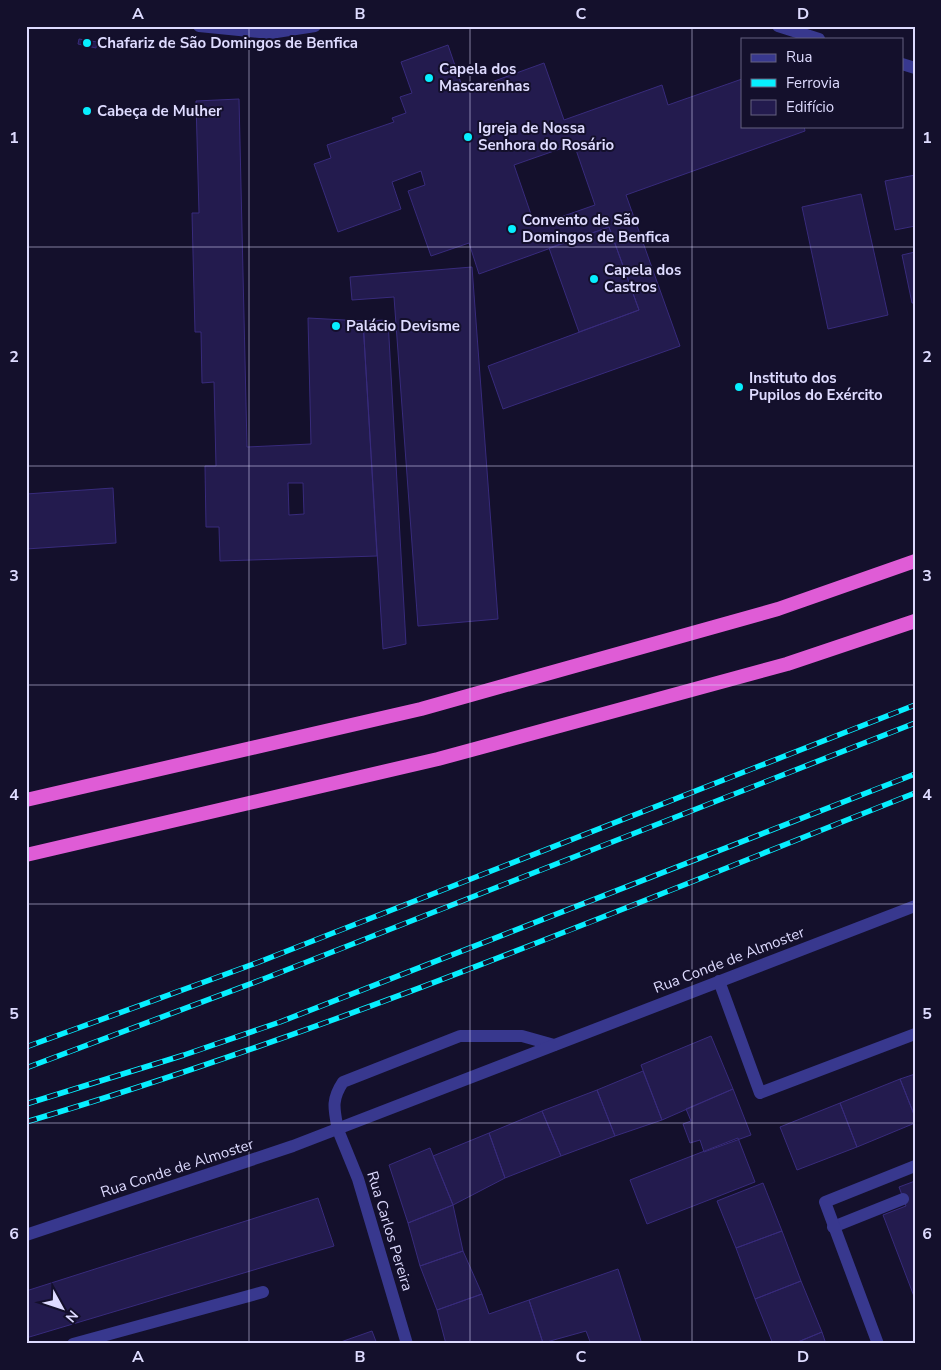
<svg xmlns="http://www.w3.org/2000/svg" width="941" height="1370" font-family="'Nunito Sans',sans-serif">
	<style>
		.building { fill: #231b4e; stroke: #382b7c; fill-rule: evenodd }
		.lines { fill: none; stroke-linecap: round; stroke-linejoin: round }
		.service { stroke: #38388e; stroke-width: 12 }
		.minor { stroke: #38388e; stroke-width: 12 }
		.tertiary { stroke: #38388e; stroke-width: 12 }
		.trunk { stroke: #df5cd6; stroke-width: 14 }
		.rail-casing { stroke: #07efff; stroke-width: 5.5 }
		.rail { stroke: #14102c; stroke-width: 4; stroke-dasharray: 11; stroke-linecap: butt }
		.grid { fill: none; stroke: #dedbff; stroke-width: 1; stroke-opacity: 0.55 }
		.poi-dot { fill: #07efff; stroke: #14102c; stroke-width: 2 }
		.labels { text-anchor: middle; dominant-baseline: central; stroke-width: 4; stroke-linejoin: round; paint-order: stroke }
		.poi-label { font-size: 15px; font-weight: bold; fill: #dedbff; stroke: #14102c; text-anchor: start }
		.street-label { font-size: 15px; fill: #dedbff; stroke: #14102c }
		.neatline { fill: none; stroke: #dedbff; stroke-width: 2 }
		.grid-label { font-size: 16px; text-anchor: middle; font-weight: bold; fill: #dedbff }
	</style>
	<rect width="100%" height="100%" fill="#14102c"/>
	<path class="building" d="M79 39 97 42 96 48 78 44Z
		M448 45 464 92 544 63 564 120 662 85 668 105 742 79V126H804L805 131 626 195 680 346 503 409 488 366 639 310 609 227 479 274 469 243 431 256 408 191 425 185 421 171 392 182 401 209 338 232 314 164 331 158 327 145 394 122 392 118 406 113 400 97 412 93 401 62ZM574 144 595 205 535 226 514 165Z
		M239 99 247 447 311 444 308 318 363 321 377 556 220 561 219 527H206L205 466H216L214 382 202 383 201 332H195L192 213H199L196 101ZM288 483H303L304 514 289 515Z
		M915 175V226L895 230 885 181Z
		M861 194 888 315 828 329 802 207Z
		M609 227 639 310 579 332 549 248Z
		M915 252V303H912L902 255Z
		M472 267 498 619 418 626 394 297 352 300 350 277Z
		M388 320 406 644 383 649 363 321Z
		M113 488 116 543 26 549V494Z
		M711 1036 733 1089 662 1120 641 1065Z
		M643 1071 662 1120 615 1136 597 1090Z
		M915 1074V1117L900 1079Z
		M900 1079 915 1117V1123L857 1147 840 1103Z
		M733 1089 751 1135 704 1152 700 1140 690 1143 683 1124 691 1121 686 1109Z
		M597 1090 615 1136 561 1156 542 1111Z
		M840 1103 857 1147 797 1170 780 1127Z
		M542 1111 561 1156 505 1178 489 1133Z
		M489 1133 505 1178 453 1205 433 1156Z
		M738 1138 755 1182 647 1224 630 1180Z
		M430 1148 453 1205 408 1223 389 1165Z
		M915 1181V1299L883 1215 906 1206 899 1187Z
		M763 1183 782 1231 736 1248 717 1201Z
		M318 1198 334 1246 26 1338V1291Z
		M453 1205 463 1251 420 1266 408 1223Z
		M782 1231 801 1281 755 1299 736 1248Z
		M463 1251 482 1294 437 1310 420 1266Z
		M618 1269 641 1341 634 1344H591L586 1331 543 1343 529 1300Z
		M801 1281 822 1332 793 1344H773L755 1299Z
		M482 1294 489 1314 529 1300 543 1343 446 1344 437 1310Z
		M372 1331 377 1344H335Z
		M822 1332 826 1344H793Z"/>
	<g class="lines">
		<path class="service" d="M338 1130C334 1109 331 1100 343 1082L460 1036H522L554 1045
			M833 1227 903 1199
			M73 1344 263 1292"/>
		<path class="minor" d="M719 981 760 1093 915 1034
			M338 1130 358 1179 407 1344
			M26 1235 293 1146 915 906
			M878 1344 825 1202 915 1166"/>
		<path class="tertiary" d="M199 26 270 33 315 26
			M778 26 819 39
			M902 64 915 68"/>
		<path class="trunk" d="M26 800 421 709 778 609 915 561
			M26 855 438 759 787 664 915 621"/>
		<g class="rail-casing">
			<path id="rail" d="M26 1047 259 962 915 705
				M26 1068 266 978 915 723
				M26 1104 184 1055 280 1022 915 774
				M26 1122C329 1032 621 909 915 793"/>
		</g>
		<use href="#rail" class="rail"/>
	</g>
	<path class="grid" d="M249 26V1344M470 26V1344M692 26V1344M26 247H915M26 466H915M26 685H915M26 904H915M26 1123H915"/>
	<g class="poi-dot">
		<circle cx="87" cy="43" r="5"/>
		<circle cx="429" cy="78" r="5"/>
		<circle cx="87" cy="111" r="5"/>
		<circle cx="468" cy="137" r="5"/>
		<circle cx="512" cy="229" r="5"/>
		<circle cx="594" cy="279" r="5"/>
		<circle cx="336" cy="326" r="5"/>
		<circle cx="739" cy="387" r="5"/>
	</g>
	<g class="labels">
		<g class="poi-label">
			<text x="97" y="43">Chafariz de São Domingos de Benfica</text>
			<text x="439" y="69">Capela dos<tspan x="439" dy="17">Mascarenhas</tspan></text>
			<text x="97" y="111">Cabeça de Mulher</text>
			<text x="478" y="128">Igreja de Nossa<tspan x="478" dy="17">Senhora do Rosário</tspan></text>
			<text x="522" y="220">Convento de São<tspan x="522" dy="17">Domingos de Benfica</tspan></text>
			<text x="604" y="270">Capela dos<tspan x="604" dy="17">Castros</tspan></text>
			<text x="346" y="326">Palácio Devisme</text>
			<text x="749" y="378">Instituto dos<tspan x="749" dy="17">Pupilos do Exército</tspan></text>
		</g>
		<g class="street-label">
			<text transform="translate(729 960) rotate(-21)">Rua Conde de Almoster</text>
			<text transform="translate(177 1168) rotate(-18)">Rua Conde de Almoster</text>
			<text transform="translate(390 1231) rotate(73)">Rua Carlos Pereira</text>
		</g>
	</g>
	<rect width="941" height="1370" fill="none" stroke="#14102c" stroke-width="55"/>
	<rect x="741" y="38" width="162" height="90" fill="#14102c" stroke="#656180"/>
	<rect x="751" y="54" width="25" height="8" fill="#38388e" stroke="#656180"/>
	<text x="786" y="62" font-size="15" fill="#dedbff">Rua</text>
	<rect x="751" y="79" width="25" height="8" fill="#07efff" stroke="#656180"/>
	<text x="786" y="88" font-size="15" fill="#dedbff">Ferrovia</text>
	<rect x="751" y="100" width="25" height="15" fill="#231b4e" stroke="#656180"/>
	<text x="786" y="112" font-size="15" fill="#dedbff">Edifício</text>
	<g transform="translate(62 1308) rotate(130)" stroke="#14102c" stroke-width="4" paint-order="stroke">
	<path d="M0-4L9 19L0 12L-9 19Z" fill="#dedbff"/>
	<text y="-8" font-size="14" font-weight="bold" text-anchor="middle" fill="#dedbff">N</text>
	</g>
	<rect x="28" y="28" width="886" height="1314" class="neatline"/>
	<g class="grid-label">
		<text x="138" y="19">A</text>
		<text x="360" y="19">B</text>
		<text x="581" y="19">C</text>
		<text x="803" y="19">D</text>
		<text x="14" y="143">1</text>
		<text x="927" y="143">1</text>
		<text x="14" y="362">2</text>
		<text x="927" y="362">2</text>
		<text x="14" y="581">3</text>
		<text x="927" y="581">3</text>
		<text x="14" y="800">4</text>
		<text x="927" y="800">4</text>
		<text x="14" y="1019">5</text>
		<text x="927" y="1019">5</text>
		<text x="14" y="1239">6</text>
		<text x="927" y="1239">6</text>
		<text x="138" y="1362">A</text>
		<text x="360" y="1362">B</text>
		<text x="581" y="1362">C</text>
		<text x="803" y="1362">D</text>
	</g>
</svg>
